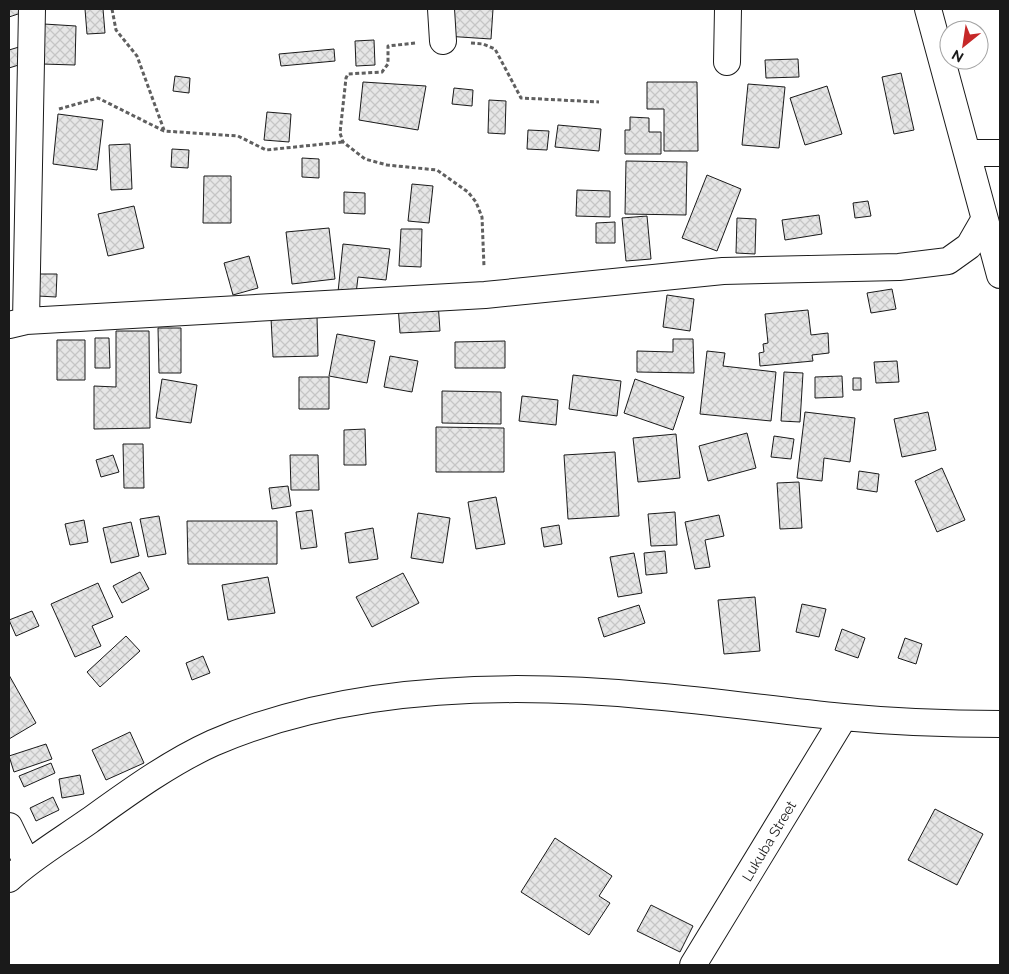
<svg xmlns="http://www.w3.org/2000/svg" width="1009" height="974" font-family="Raleway,sans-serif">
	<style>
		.building { fill: url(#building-cross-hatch); stroke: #1a1a1a }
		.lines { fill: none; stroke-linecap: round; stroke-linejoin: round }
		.street-casing { stroke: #1a1a1a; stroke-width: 28 }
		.path { stroke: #5f5f5f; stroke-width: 3; stroke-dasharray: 4 2.5; stroke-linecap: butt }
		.street { stroke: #fff; stroke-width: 26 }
		.labels { text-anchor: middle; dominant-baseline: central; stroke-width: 4; stroke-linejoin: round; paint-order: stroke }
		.street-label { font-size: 14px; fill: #1a1a1a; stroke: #fff }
	</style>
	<defs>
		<pattern id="building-cross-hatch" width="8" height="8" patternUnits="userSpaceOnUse" patternTransform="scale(1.25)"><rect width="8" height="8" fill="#e6e6e6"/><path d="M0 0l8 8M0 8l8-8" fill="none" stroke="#c5c5c5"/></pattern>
	</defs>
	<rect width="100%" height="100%" fill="#fff"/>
	<path class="building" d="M9 9H19L21 13 9 17Z
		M85 9H103L105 33 87 34Z
		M447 9H493L491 39 445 36Z
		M44 24 76 26 75 65 42 64Z
		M374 40 375 65 356 66 355 41Z
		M19 47 25 63 9 68V50Z
		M334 49 335 61 281 66 279 54Z
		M798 59 799 77 766 78 765 60Z
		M901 73 914 130 894 134 882 77Z
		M175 76 190 78 189 93 173 91Z
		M363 82 426 86 418 130 359 120Z
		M647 82H697L698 151H664V109H647Z
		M748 84 785 87 779 148 742 145Z
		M827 86 842 134 805 145 790 98Z
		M454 88 473 90 472 106 452 104Z
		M489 100 506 101 505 134 488 133Z
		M267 112 291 114 289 142 264 140Z
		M58 114 103 120 97 170 53 164Z
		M630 117 649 118V132H661V154H625V130H630Z
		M558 125 601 129 599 151 555 147Z
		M528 130 549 131 547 150 527 149Z
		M130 144 132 189 111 190 109 145Z
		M172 149 189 150 188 168 171 167Z
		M302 158 319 159V178L302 177Z
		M626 161 687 162 686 215 625 214Z
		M707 175 741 189 717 251 682 238Z
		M204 176H231V223H203Z
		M412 184 433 186 429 223 408 221Z
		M577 190 610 191V217L576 216Z
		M344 192 365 193V214L344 213Z
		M868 201 871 216 855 218 853 203Z
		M134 206 144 248 108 256 98 214Z
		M819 215 822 234 785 240 782 220Z
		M647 216 651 259 626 261 622 218Z
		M737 218 756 219 755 254 736 253Z
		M615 222V243H596V223Z
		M329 228 335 279 292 284 286 232Z
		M401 229H422L421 267 399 266Z
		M343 244 390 249 386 280 358 277 356 294 338 292Z
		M249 256 258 288 233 295 224 263Z
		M38 274H57L56 297 38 296Z
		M892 289 896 309 871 313 867 293Z
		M667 295 694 299 690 331 663 327Z
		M438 302 440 331 400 333 398 305Z
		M808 310 811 335 828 333 829 353 812 355 813 361 760 366 759 353 764 352 763 344 768 343 765 314Z
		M317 316 318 356 273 357 271 318Z
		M158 328H181V373H159Z
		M116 331H149L150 428 94 429V386L116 387Z
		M337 334 375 341 367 383 329 376Z
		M95 338H109L110 368H95Z
		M673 339H693L694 373 637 372V351L673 352Z
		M57 340H85V380H57Z
		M505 341V368H455V342Z
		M707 351 725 353 723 366 776 372 771 421 700 414Z
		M390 356 418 361 412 392 384 387Z
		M897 361 899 382 876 383 874 362Z
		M784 372 803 373 800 422 781 421Z
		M573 375 621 381 617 416 569 409Z
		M842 376 843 397 815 398V377Z
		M299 377H329V409H299Z
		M853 378H861V390H853Z
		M162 379 197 385 191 423 156 418Z
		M635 379 684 397 673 430 624 413Z
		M442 391 501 392V424L442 423Z
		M522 396 558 400 556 425 519 421Z
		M805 412 855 418 850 462 824 458 822 481 797 478Z
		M928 412 936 450 902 457 894 419Z
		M436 427 504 428V472H436Z
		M365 429 366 465H344V430Z
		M747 433 756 468 708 481 699 446Z
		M676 434 680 478 638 482 633 438Z
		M774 436 794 439 791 459 771 457Z
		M123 444H143L144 488H124Z
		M615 452 619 516 568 519 564 455Z
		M113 455 119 472 101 477 96 460Z
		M290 455H318L319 490H291Z
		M942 468 965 520 937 532 915 481Z
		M859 471 879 474 877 492 857 489Z
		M799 482 802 528 780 529 777 483Z
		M288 486 291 506 272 509 269 488Z
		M496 497 505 544 476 549 468 502Z
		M312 510 317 547 301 549 296 512Z
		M675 512 677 545 651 546 648 514Z
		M418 513 450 518 443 563 411 558Z
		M719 515 724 536 705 540 710 567 695 569 685 522Z
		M159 516 166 554 148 557 140 519Z
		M84 520 88 542 70 545 65 524Z
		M187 521H277V564H188Z
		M131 522 139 556 111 563 103 528Z
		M559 525 562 544 544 547 541 528Z
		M373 528 378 559 349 563 345 533Z
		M665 551 667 573 646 575 644 553Z
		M634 553 642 593 618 597 610 557Z
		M140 572 149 589 122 603 113 586Z
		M403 573 419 603 372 627 356 597Z
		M268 577 275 613 228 620 222 585Z
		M98 583 113 617 92 626 101 646 75 657 51 604Z
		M755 597 760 651 724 654 718 600Z
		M802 604 826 609 819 637 796 632Z
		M639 605 645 623 604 637 598 618Z
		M32 611 39 626 16 636 9 620Z
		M842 629 865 638 858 658 835 650Z
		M126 636 140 651 100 687 87 672Z
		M905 638 922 644 916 664 898 658Z
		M203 656 210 673 192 680 186 663Z
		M9 675 36 723 9 739Z
		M130 732 144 763 106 780 92 750Z
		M46 744 52 759 14 772 9 756Z
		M51 763 55 773 24 787 19 776Z
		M80 775 84 794 62 798 59 779Z
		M53 797 59 810 36 821 30 808Z
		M935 809 983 834 957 885 908 860Z
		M555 838 612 876 599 896 610 903 589 935 521 892Z
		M651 905 693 926 680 952 637 931Z"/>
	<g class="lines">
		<g class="street-casing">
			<path id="street" d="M441 9 443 41
				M928 9 1000 275
				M727 62 728 9
				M968 153H1000
				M26 321 32 9
				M9 325 26 321 485 295 723 271 899 267 948 261 969 246 984 220
				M9 826 27 863
				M9 879C33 857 62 840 89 821 128 793 169 763 213 743 347 685 507 682 651 696 715 701 779 711 843 717 895 722 948 724 1000 724
				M693 965 844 717"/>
		</g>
		<path class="path" d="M112 9 116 30 137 56 164 130
			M415 43 388 46V64L382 72 348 74 346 78 340 133 343 142 365 159 387 165 437 170 468 192 476 202 482 217 484 267
			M471 43 483 44 495 49 521 98 599 102
			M59 109 98 98 164 131 238 136 266 150 343 142"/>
		<use href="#street" class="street"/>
	</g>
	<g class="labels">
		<g class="street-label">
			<text transform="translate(769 841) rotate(-59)">Lukuba Street</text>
		</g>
	</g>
	<rect width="1009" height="974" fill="none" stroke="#1a1a1a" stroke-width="20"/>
	<g transform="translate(964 45) rotate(210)"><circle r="24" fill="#ffffff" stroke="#a3a3a3"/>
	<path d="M0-4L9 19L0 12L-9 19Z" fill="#c62828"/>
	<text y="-8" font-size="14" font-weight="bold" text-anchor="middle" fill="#1a1a1a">N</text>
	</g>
</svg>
